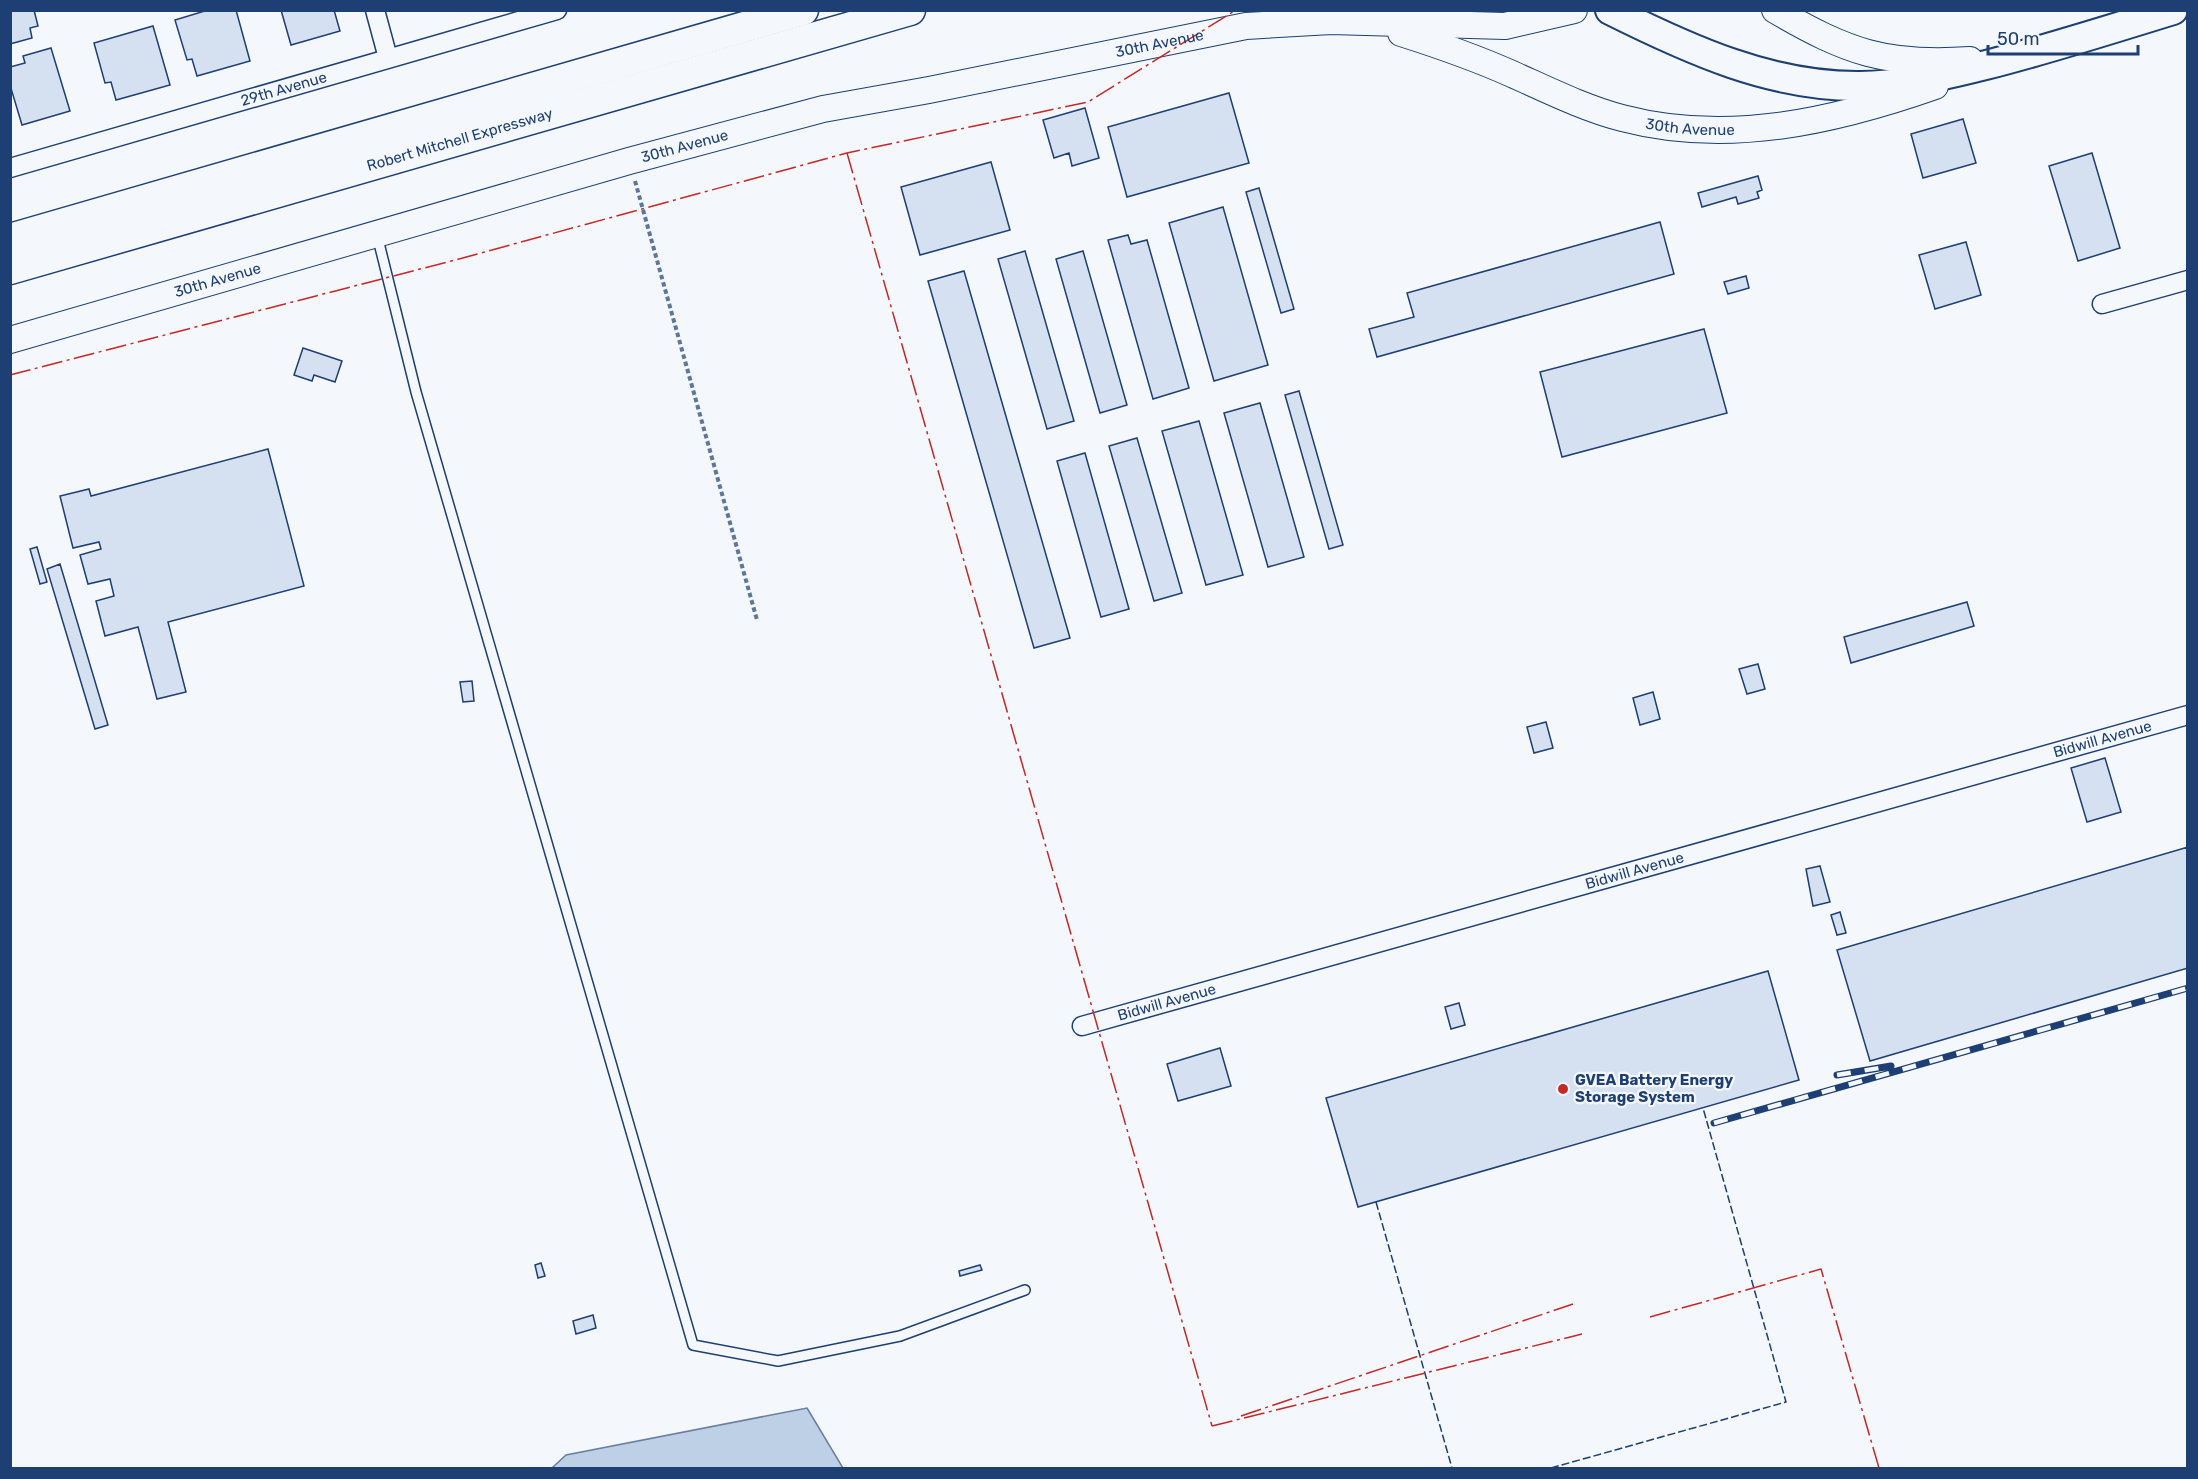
<svg xmlns="http://www.w3.org/2000/svg" width="2198" height="1479" font-family="Rubik,sans-serif">
	<style>
		.water { fill: #bed0e5; stroke: #687fa3; stroke-width: 1.5 }
		.building { fill: #d5e0f0; stroke: #1d3f73; stroke-width: 1.5 }
		.lines { fill: none; stroke-linecap: round; stroke-linejoin: round }
		.service-casing { stroke: #1d3f73; stroke-width: 12 }
		.minor-casing { stroke: #1d3f73; stroke-width: 21 }
		.secondary-casing { stroke: #1d3f73; stroke-width: 28 }
		.primary-casing { stroke: #1d3f73; stroke-width: 32 }
		.trunk-casing { stroke: #1d3f73; stroke-width: 33 }
		.path { stroke: #5e769c; stroke-width: 4; stroke-dasharray: 4.5 3; stroke-linecap: butt }
		.service { stroke: #f4f7fb; stroke-width: 9 }
		.minor { stroke: #f4f7fb; stroke-width: 18 }
		.secondary { stroke: #f4f7fb; stroke-width: 26 }
		.primary { stroke: #f4f7fb; stroke-width: 28 }
		.trunk { stroke: #f4f7fb; stroke-width: 30 }
		.rail-casing { stroke: #1d3f73; stroke-width: 7 }
		.rail { stroke: #f4f7fb; stroke-width: 4.5; stroke-dasharray: 14; stroke-linecap: butt }
		.fence { stroke: #1d3f73; stroke-width: 1.5; stroke-dasharray: 8 3; stroke-linecap: butt }
		.power { stroke: #c62828; stroke-width: 1.5; stroke-dasharray: 21 4.5 3 4.5; stroke-linecap: butt }
		.poi-dot { fill: #c62828; stroke: #f4f7fb; stroke-width: 2 }
		.labels { text-anchor: middle; dominant-baseline: central; stroke-width: 4.5; stroke-linejoin: round; paint-order: stroke }
		.street-label { font-size: 15px; fill: #1d3f73; stroke: #f4f7fb }
		.poi-label { font-size: 15px; font-weight: bold; fill: #1d3f73; stroke: #f4f7fb; text-anchor: start }
	</style>
	<rect width="100%" height="100%" fill="#f4f7fb"/>
	<path class="water" d="M807 1408 843 1468H552L566 1455Z"/>
	<path class="building" d="M10 10H34L38 26 30 28 32 38 10 44Z
		M208 10H236L250 61 197 76 192 59 187 60 175 20Z
		M281 10H334L340 31 291 45Z
		M153 26 170 85 116 100 111 82 105 83 94 43Z
		M51 48 70 111 22 125 10 85V67L25 63 23 56Z
		M1229 93 1249 163 1127 197 1108 127Z
		M1085 108 1099 158 1072 166 1069 153 1054 158 1043 120Z
		M1963 119 1976 163 1923 178 1911 134Z
		M2092 153 2120 248 2078 261 2049 166Z
		M991 162 1010 230 920 255 901 187Z
		M1758 176 1762 190 1757 192 1759 198 1738 204 1736 197 1702 207 1698 193Z
		M1259 188 1294 309 1281 313 1246 192Z
		M1223 207 1268 365 1214 381 1169 223Z
		M1660 222 1674 274 1377 357 1369 329 1414 317 1407 293Z
		M1128 235 1131 244 1147 240 1189 388 1153 399 1108 240Z
		M1966 242 1981 295 1935 309 1919 255Z
		M1025 251 1074 421 1047 429 998 259Z
		M1083 251 1127 405 1100 413 1056 259Z
		M964 271 1070 638 1034 648 928 281Z
		M1746 276 1749 288 1728 294 1724 282Z
		M1704 329 1727 413 1562 457 1540 372Z
		M303 348 342 361 335 382 314 375 312 381 294 375Z
		M1299 391 1343 545 1329 549 1285 395Z
		M1260 403 1304 557 1268 567 1224 413Z
		M1199 421 1243 575 1206 585 1162 431Z
		M1137 438 1182 593 1154 601 1109 446Z
		M268 449 304 586 168 622 186 692 157 699 138 627 105 636 96 601 114 596 110 579 88 584 80 555 101 549 99 542 73 548 60 496 89 489 91 496Z
		M1085 453 1129 609 1101 617 1057 461Z
		M37 547 47 582 40 584 30 549Z
		M60 564 108 725 95 729 47 569Z
		M1967 602 1974 626 1851 663 1844 637Z
		M1758 664 1765 689 1747 694 1739 669Z
		M472 681 474 701 463 702 460 682Z
		M1653 692 1660 719 1640 725 1633 698Z
		M1546 722 1553 748 1534 753 1527 727Z
		M2105 758 2121 812 2087 822 2071 768Z
		M2188 847V968L1870 1061 1837 950Z
		M1820 866 1830 902 1813 906 1806 869Z
		M1840 912 1846 933 1837 935 1831 915Z
		M1768 971 1799 1080 1358 1207 1326 1098Z
		M1459 1003 1465 1025 1451 1029 1445 1007Z
		M1220 1048 1231 1086 1178 1101 1167 1064Z
		M541 1263 545 1276 538 1278 535 1265Z
		M980 1265 982 1270 960 1276 959 1271Z
		M593 1315 596 1328 576 1334 573 1321Z"/>
	<g class="lines">
		<g class="service-casing">
			<path id="service" d="M377 235 416 392 693 1345 778 1361 900 1336 1025 1290"/>
		</g>
		<g class="minor-casing">
			<g id="minor">
				<path d="M375 10 388 58"/>
				<path id="s1" d="M10 168 557 10"/>
				<path d="M2102 304 2188 280"/>
				<path id="s2" d="M1082 1026 2188 715"/>
			</g>
		</g>
		<g class="secondary-casing">
			<g id="secondary">
				<path d="M1775 10C1847 52 1886 66 1970 60"/>
				<path id="s3" d="M1401 33C1439 45 1476 58 1512 74 1548 90 1584 108 1622 118 1728 146 1835 121 1935 86"/>
				<path id="s4" d="M10 340 629 161 823 109 929 90 1246 26 1331 21 1505 26 1574 10"/>
			</g>
		</g>
		<g class="primary-casing">
			<path id="primary" d="M1610 10C1688 49 1771 87 1860 86 1903 86 1944 75 1986 65 2049 49 2111 29 2173 10"/>
		</g>
		<g class="trunk-casing">
			<g id="trunk">
				<path d="M10 239 803 10"/>
				<path id="s5" d="M10 269 910 10"/>
			</g>
		</g>
		<path class="path" d="M635 181 757 620"/>
		<use href="#service" class="service"/>
		<use href="#minor" class="minor"/>
		<use href="#secondary" class="secondary"/>
		<use href="#primary" class="primary"/>
		<use href="#trunk" class="trunk"/>
		<g class="rail-casing">
			<path id="rail" d="M1837 1075 1891 1066
				M1714 1123 2188 988"/>
		</g>
		<use href="#rail" class="rail"/>
		<path class="fence" d="M1376 1202 1452 1468
			M1551 1468 1786 1402 1703 1108"/>
		<path class="power" d="M847 153 1212 1426
			M10 375 459 259 847 153 1088 102 1236 10
			M1650 1317 1821 1269 1879 1468
			M1241 1416 1573 1304
			M1212 1426 1582 1334"/>
	</g>
	<circle class="poi-dot" cx="1563" cy="1089" r="6"/>
	<g class="labels">
		<g class="street-label">
			<text stroke="none"><textPath href="#s4" startOffset="1188">30th Avenue</textPath></text>
			<text stroke="none"><textPath href="#s1" startOffset="285">29th Avenue</textPath></text>
			<text stroke="none"><textPath href="#s3" startOffset="306">30th Avenue</textPath></text>
			<text stroke="none"><textPath href="#s5" startOffset="468">Robert Mitchell Expressway</textPath></text>
			<text stroke="none"><textPath href="#s4" startOffset="702">30th Avenue</textPath></text>
			<text stroke="none"><textPath href="#s4" startOffset="216">30th Avenue</textPath></text>
			<text stroke="none"><textPath href="#s2" startOffset="1060">Bidwill Avenue</textPath></text>
			<text stroke="none"><textPath href="#s2" startOffset="574">Bidwill Avenue</textPath></text>
			<text stroke="none"><textPath href="#s2" startOffset="88">Bidwill Avenue</textPath></text>
		</g>
		<g class="poi-label">
			<text x="1575" y="1080">GVEA Battery Energy<tspan x="1575" dy="17">Storage System</tspan></text>
		</g>
	</g>
	<rect width="2198" height="1479" fill="none" stroke="#1d3f73" stroke-width="24"/>
	<path d="M1988 45v9h150v-9" fill="none" stroke="#1d3f73" stroke-width="3"/>
	<text x="1997" y="45" font-size="18" fill="#1d3f73" stroke="#f4f7fb" stroke-width="4.5" paint-order="stroke">50 m</text>
</svg>
